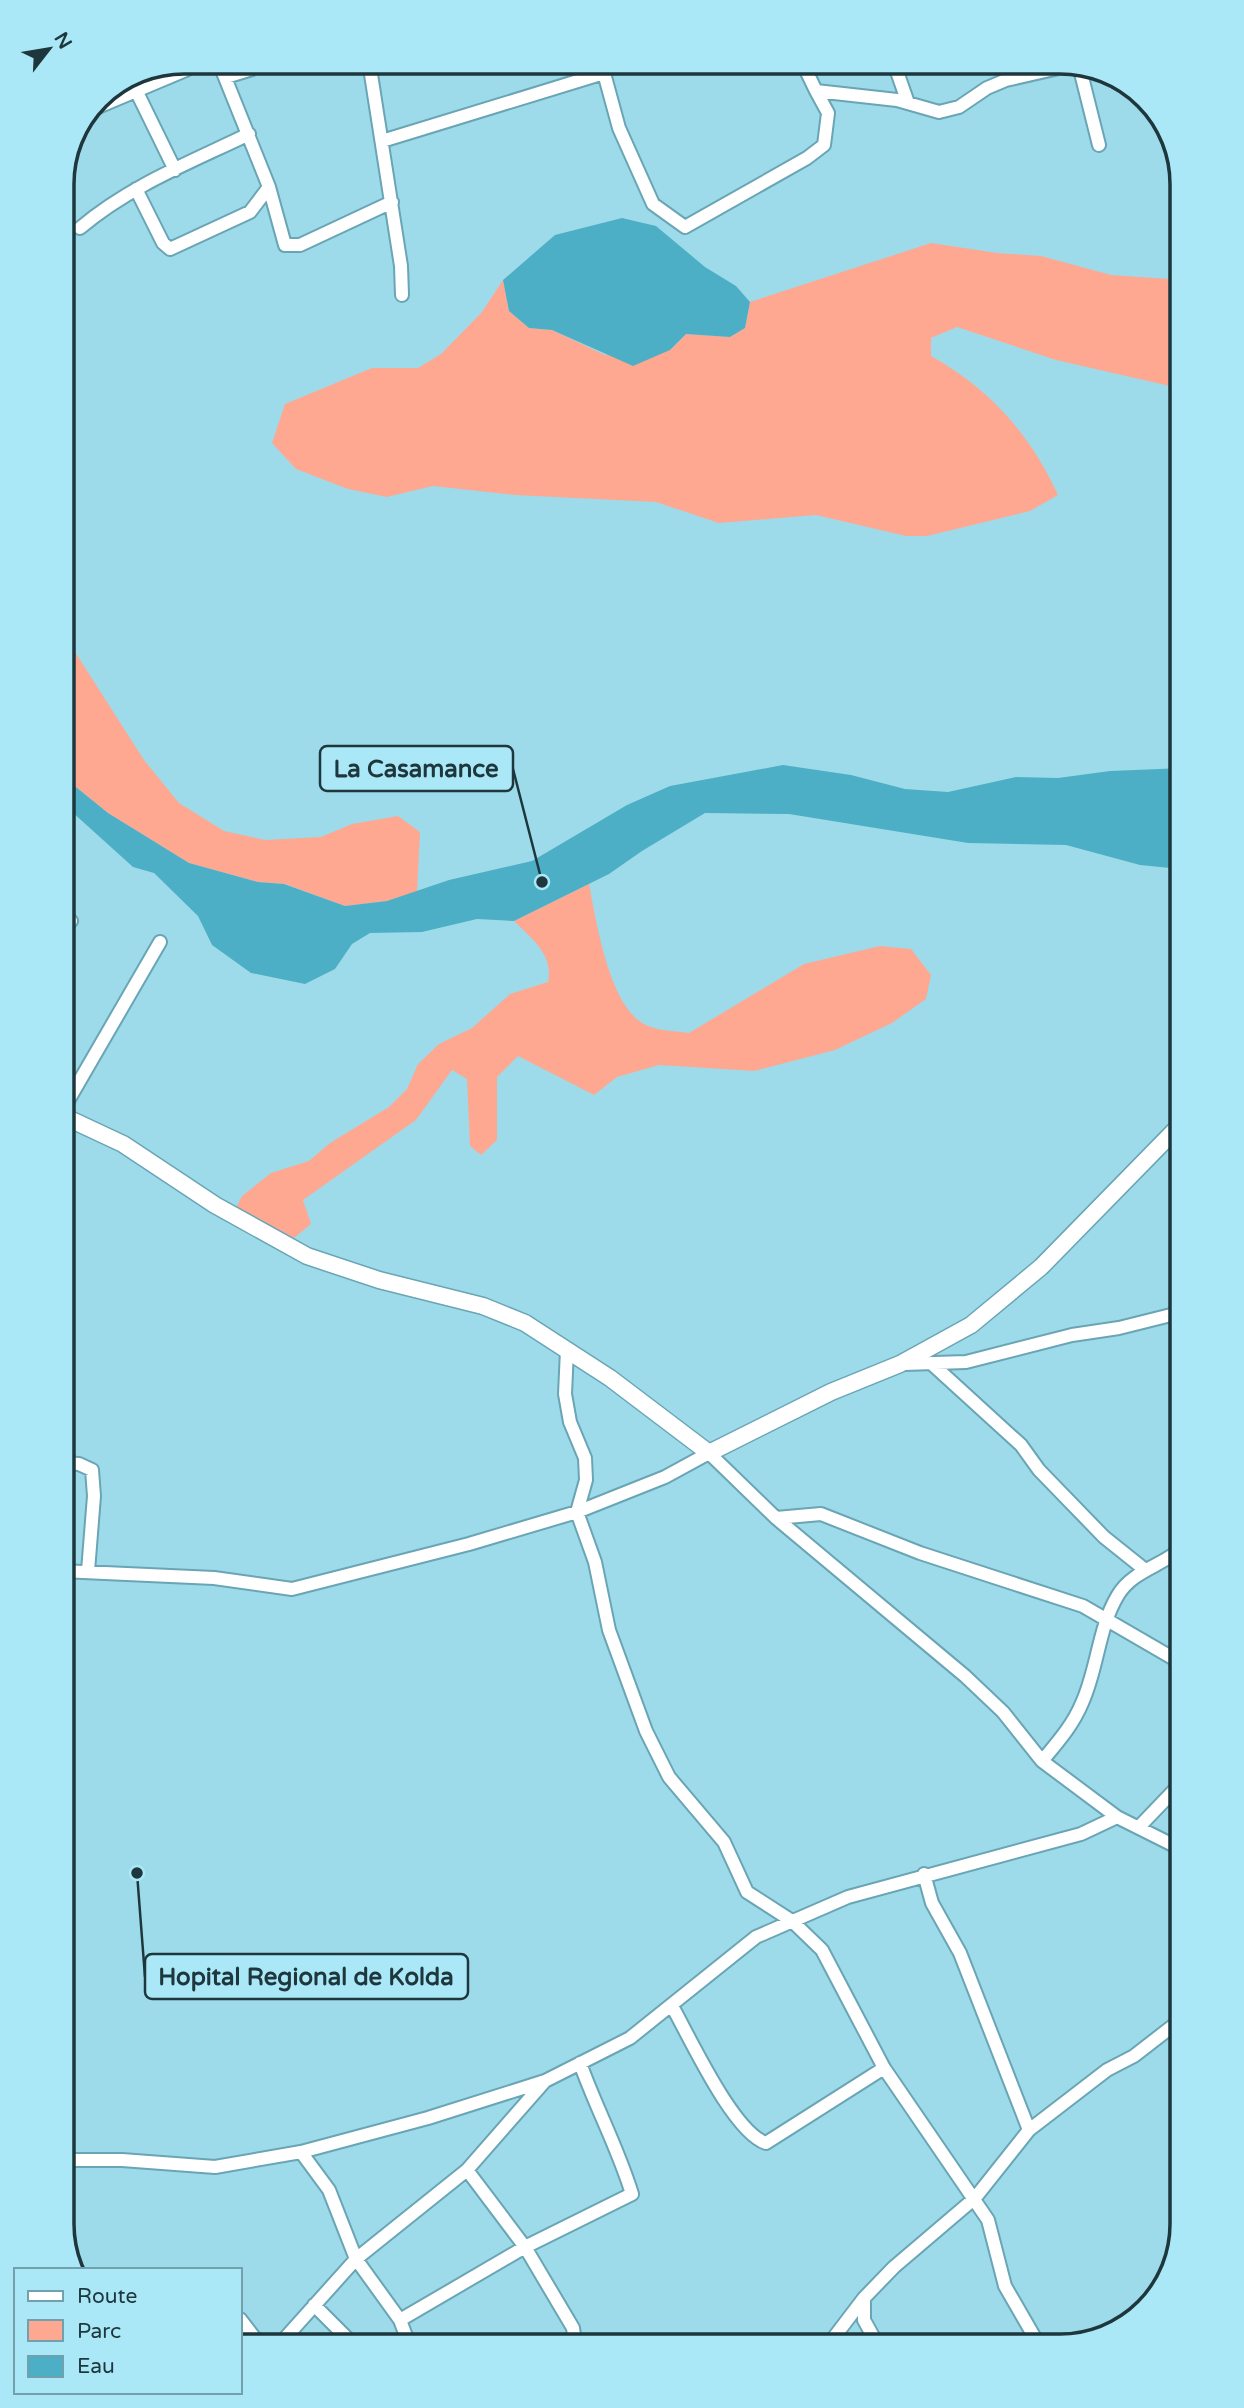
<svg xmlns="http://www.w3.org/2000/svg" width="1244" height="2408" font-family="'Varela Round',sans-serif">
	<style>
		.green { fill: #fea892 }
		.water { fill: #4dafc5 }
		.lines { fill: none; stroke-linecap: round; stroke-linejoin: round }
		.street-casing { stroke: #69a5b4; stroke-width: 16 }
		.secondary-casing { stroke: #69a5b4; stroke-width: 19 }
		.street { stroke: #fff; stroke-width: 12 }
		.secondary { stroke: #fff; stroke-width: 16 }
		.rim { fill: none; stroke: #1e373d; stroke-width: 3.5 }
		.leader { fill: none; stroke: #1e373d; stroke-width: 2.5 }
		.callout-dot { fill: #1e373d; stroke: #aae8f8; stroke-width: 2.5 }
		.callout { fill: #aae8f8; stroke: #1e373d; stroke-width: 2.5 }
		.callout-label { font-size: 24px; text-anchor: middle; font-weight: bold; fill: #1e373d }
	</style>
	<rect width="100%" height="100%" fill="#9edbea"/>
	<path class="green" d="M931 243 997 253 1041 256 1111 275 1183 280V389L1056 360 957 327 931 338V356C990 389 1030 434 1058 495L1030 511 927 536H906L816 515 719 523 656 502 515 495 433 486 387 497 348 489 296 469 272 443 285 404 372 368H418L441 354 482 312 503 280 509 311 529 328 552 330 605 355 670 350 686 334 730 337 745 328 750 302Z
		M61 630 144 760 179 803 224 831 265 840 321 837 352 824 398 816 420 832 417 892 387 901 345 906 285 884 258 882 189 863 108 813 61 775Z
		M589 884C596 920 609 1008 646 1025 658 1031 676 1031 689 1033L804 964 880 946 911 949 931 975 926 999 892 1023 835 1050 754 1071 659 1065 617 1077 594 1095 518 1056 497 1077V1140L481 1155 470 1146 467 1079 452 1070 416 1120 303 1200 311 1224 294 1238 271 1231 236 1208 242 1196 271 1173 309 1161 330 1143 389 1107 407 1089 418 1064 439 1044 472 1028 510 994 548 982C554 955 532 939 514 921Z"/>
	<path class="water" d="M622 218 656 226 705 267 736 286 750 302 745 328 730 337 686 334 670 350 633 366 552 330 529 328 509 311 503 280 555 235Z
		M783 765 851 775 905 789 948 792 1016 777 1058 778 1110 771 1183 768V860L1170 868 1140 865 1066 845 968 843 789 814 705 813 642 851 609 874 514 921 477 919 422 932 370 933 352 944 335 969 305 984 251 973 212 945 198 916 154 873 133 867 61 802V775L108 813 189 863 258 882 284 884 345 906 387 901 449 880 532 861 627 805 670 786Z"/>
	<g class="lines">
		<g class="street-casing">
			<path id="street" d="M894 63 908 103
				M803 64 816 91 897 100 939 112 959 107 987 88 1006 80 1076 64
				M1079 65 1099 145
				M606 66 604 73 619 128 653 204 685 227 807 158 824 145 828 113 816 91
				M370 68 401 266 402 295
				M222 70 269 187 285 245H300L392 202
				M129 76 175 170
				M226 77 252 69
				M91 110 186 70
				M382 141 604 73
				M136 189 163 243 170 249 250 212 269 187
				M80 228C129 186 191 162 249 134
				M61 928 71 921
				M61 1113 160 942
				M567 1350 565 1394 570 1422 585 1458 586 1480 577 1512 595 1562 609 1630 646 1731 669 1777 724 1842 747 1892 792 1921 822 1950 884 2068 988 2220 1005 2286 1035 2338
				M931 1363 1021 1445 1039 1470 1104 1537 1144 1569
				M904 1364 966 1362 1072 1335 1119 1328 1183 1312
				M61 1463 79 1464 92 1470 94 1496 88 1571
				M776 1518 821 1514 920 1553 1083 1606 1183 1664
				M61 1571 214 1578 292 1589 469 1544 577 1512 665 1477 709 1453 776 1518 965 1676 1003 1712 1042 1761 1117 1817 1183 1850
				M1042 1761C1057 1743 1073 1725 1082 1703 1098 1668 1098 1628 1118 1595 1133 1570 1163 1566 1183 1547
				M1139 1827 1183 1781
				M924 1874 932 1903 960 1953 1029 2130
				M672 2006C690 2038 733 2132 766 2143L884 2068
				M301 2152 329 2190 356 2259 400 2320 409 2344
				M61 2160H122L215 2167 301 2152 428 2118 545 2081 630 2038 756 1937 848 1897 1081 1834 1117 1817
				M467 2170 525 2247 573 2328 575 2343
				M864 2298V2320L875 2340
				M314 2305 354 2345
				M240 2319 261 2346
				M400 2320 525 2247 632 2194C618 2148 596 2108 580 2063
				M832 2340 864 2298 894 2267 975 2198 1029 2130 1107 2070 1134 2056 1183 2018
				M278 2346 356 2259 467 2170 545 2081"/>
		</g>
		<g class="secondary-casing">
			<path id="secondary" d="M61 1115 123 1144 215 1205 307 1256 379 1280 483 1306 525 1323 610 1378 709 1453 831 1392 900 1364 971 1325 1041 1267 1183 1122"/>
		</g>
		<use href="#street" class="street"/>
		<use href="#secondary" class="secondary"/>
	</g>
	<path d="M0 0H1244V2408H0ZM184 74H1060A110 110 0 0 1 1170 184V2224A110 110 0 0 1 1060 2334H184A110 110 0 0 1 74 2224V184A110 110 0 0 1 184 74Z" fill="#aae8f8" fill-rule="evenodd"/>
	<path class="rim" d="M184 74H1060A110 110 0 0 1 1170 184V2224A110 110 0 0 1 1060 2334H184A110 110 0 0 1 74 2224V184A110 110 0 0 1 184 74Z"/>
	<path class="leader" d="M542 882L513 769M137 1873L145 1977"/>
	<g class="callout-dot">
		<circle cx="542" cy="882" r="7"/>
		<circle cx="137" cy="1873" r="7"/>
	</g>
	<g class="callout">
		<rect x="320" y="746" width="193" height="45" rx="7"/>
		<rect x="145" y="1954" width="323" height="45" rx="7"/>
	</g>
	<g class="callout-label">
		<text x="416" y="777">La Casamance</text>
		<text x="306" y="1985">Hopital Regional de Kolda</text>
	</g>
	<rect x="14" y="2268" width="228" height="126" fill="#aae8f8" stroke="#72a1ad" stroke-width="2"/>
	<rect x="28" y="2291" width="35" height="10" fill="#ffffff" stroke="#72a1ad" stroke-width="2"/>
	<text x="77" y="2303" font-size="21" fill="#1e373d">Route</text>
	<rect x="28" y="2320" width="35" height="21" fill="#fea892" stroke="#72a1ad" stroke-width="2"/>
	<text x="77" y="2338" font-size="21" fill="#1e373d">Parc</text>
	<rect x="28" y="2356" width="35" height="21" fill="#4dafc5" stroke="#72a1ad" stroke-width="2"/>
	<text x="77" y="2373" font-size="21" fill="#1e373d">Eau</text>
	<g transform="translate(49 49) rotate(59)" stroke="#aae8f8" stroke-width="5" paint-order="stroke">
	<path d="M0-5L12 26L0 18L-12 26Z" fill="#1e373d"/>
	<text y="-10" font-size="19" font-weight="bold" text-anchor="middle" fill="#1e373d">N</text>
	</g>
</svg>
